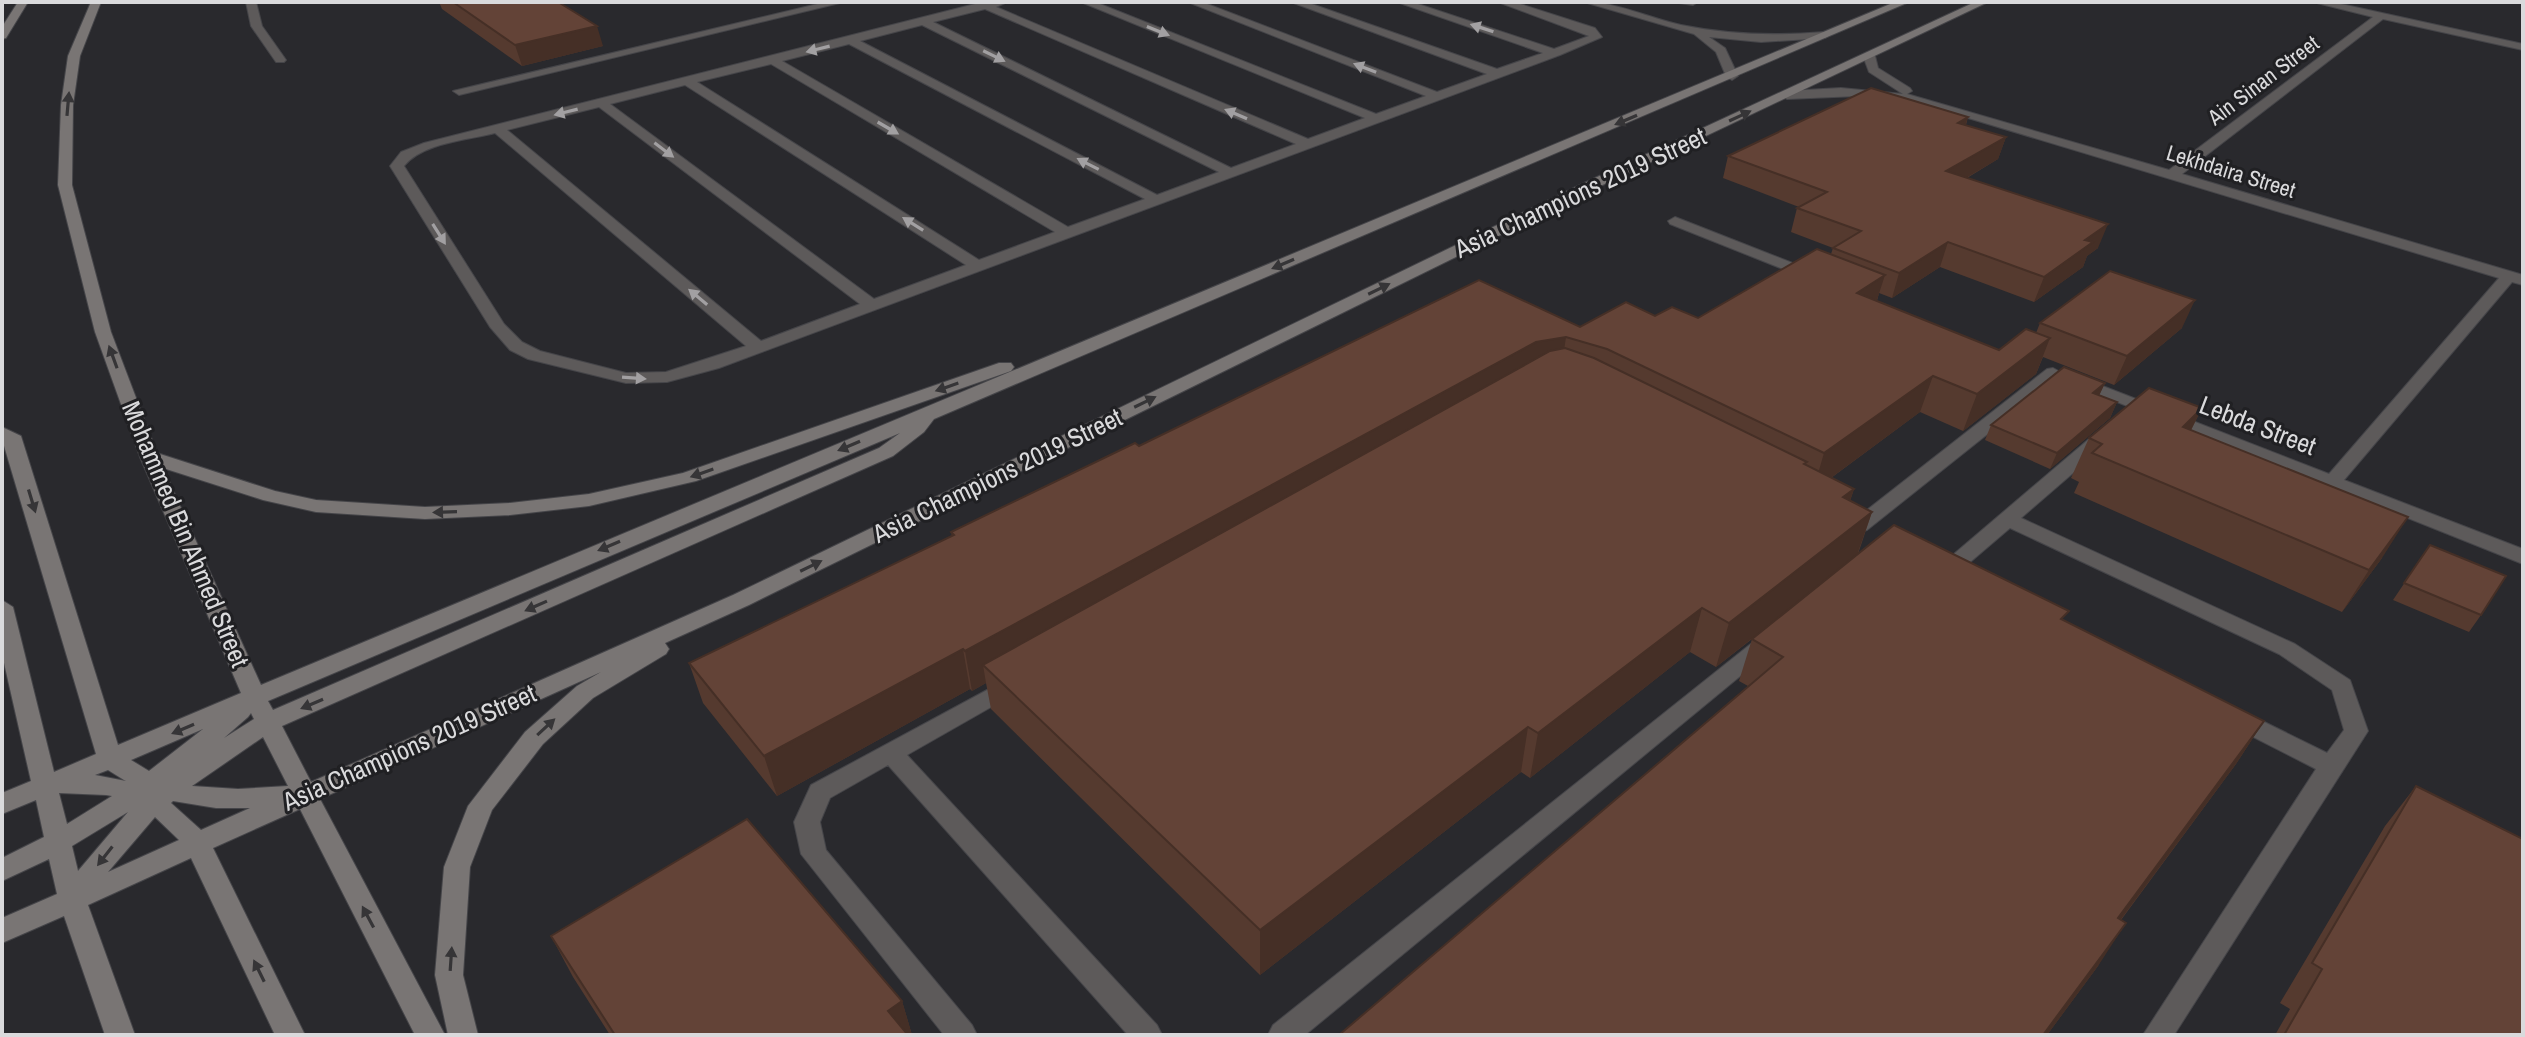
<svg xmlns="http://www.w3.org/2000/svg" width="2525" height="1037" font-family="'Archivo Narrow',sans-serif">
	<style>
		.lines { fill: none; stroke-linecap: round; stroke-linejoin: round }
		.lane-casing { stroke: #454549; stroke-width: 2 }
		.street-casing { stroke: #454549; stroke-width: 2 }
		.secondary-casing { stroke: #454549; stroke-width: 2 }
		.lane { fill: #5d5a5a; fill-rule: evenodd }
		.street { fill: #5d5a5a; fill-rule: evenodd }
		.secondary { fill: #797574; fill-rule: evenodd }
		.wall { fill: #553a2f }
		.shaded-wall { fill: #452f26 }
		.building { fill: #634337; stroke: #452f26; stroke-width: 2 }
		.oneway { fill: #a2a0a2 }
		.oneway2 { fill: #363537 }
		.labels { text-anchor: middle; dominant-baseline: central; stroke-width: 6; stroke-linejoin: round; paint-order: stroke }
		.far-street-label { font-size: 22px; fill: #dadadc; stroke: #202023 }
		.street-label { font-size: 26px; fill: #dadadc; stroke: #202023 }
	</style>
	<rect width="100%" height="100%" fill="#29292d"/>
	<g class="lines">
		<g class="lane-casing">
			<path id="lane" d="M246 2H256L262 26 286 60 284 62H276L251 26Z
				M826 2H844L459 95 453 91Z
				M983 2H1007L996 7 1308 139 1365 118 1081 2H1095L1376 114 1426 96 1188 2H1202L1437 92 1487 74 1291 2H1306L1497 69 1543 53 1397 2H1412L1554 49 1589 36 1498 2H1514L1595 28 1602 37 1560 55 719 368 667 382 626 383 528 359 510 350 490 327 390 166 401 152 424 143ZM985 9 1296 144 1231 168 933 22ZM922 25 1219 172 1157 195 860 41ZM849 44 1145 199 1068 227 782 61ZM771 64 1055 232 979 260 697 82ZM685 85 966 265 874 299 610 104ZM599 107 860 304 761 341 507 130ZM495 133 746 346 666 372 626 373 540 351 522 342 504 324 404 166C422 143 468 140 495 133Z
				M1584 2C1617 2 1649 18 1681 25 1730 35 1776 36 1825 32L1830 35 1825 38 1761 42 1709 37 1725 48 1738 76 1732 80 1726 76 1716 52 1694 34Z
				M1672 2H1698L1693 5Z"/>
		</g>
		<g class="street-casing">
			<path id="street" d="M2313 2H2332L2523 44V50L2383 19 2182 174 2523 275V285L2512 282 2344 480 2523 549V564L2067 382 2076 377 2082 378 2329 474 2499 278 1925 105 1858 96 1787 99 1781 95 1787 91 1841 88 1903 94 1869 72 1863 56 1869 53 1875 56 1878 68 1910 88 1912 91 1907 94 2169 170 2373 17Z
				M1675 217 1818 273 1821 276 1818 279H1808L1670 224 1668 221Z
				M2053 368 2062 373 2059 377 1867 530C1857 533 1844 529 1838 520L1841 516 1858 517 2047 369Z
				M2103 431 2112 437 2110 441 2021 518 2295 644 2350 680 2368 731 2174 1035H2143L2316 769 2226 723 2222 717 2226 711 2234 708 2242 711 2327 753 2344 730 2332 690 2279 654 2010 528 1955 575H1941L1938 570 1941 565 2096 433Z
				M1765 636 1773 639 1776 644 1773 649 1305 1035H1268L1273 1025 1757 639Z
				M1013 676 1021 678 1025 684 1021 690 907 755 1157 1025 1162 1035H1128L888 765 830 798 820 822 826 850 972 1025 977 1035H944L801 854 794 822 811 785Z"/>
		</g>
		<g class="secondary-casing">
			<path id="secondary" d="M18 2H28L6 38 2 39V27Z
				M91 2H101L80 56 73 105 72 185 111 332 157 453 275 491 316 500 425 507 510 503 589 494 683 473 999 363H1011L1014 367 1011 371 696 481 589 506 510 515 425 519 316 512 263 500 163 468 261 685 1895 2H1909L934 419 924 432 893 456 282 726 311 782 733 595 1582 184 1975 2H1988L1592 190 749 605 665 643 669 649 666 654 593 698 543 744 492 810 470 867 463 975 478 1035H448L435 975 444 867 468 806 525 732 577 686 601 672 320 799 445 1035H415L300 809 213 848 305 1035H275L191 858 88 905 135 1035H105L64 916 2 943V918L57 894 49 859 2 881V858L44 837 36 800 2 814V793L31 781 2 654V600L13 607 54 772 96 754 2 439V427L21 436 118 745 241 693 140 457 95 332 58 185 61 105 68 56ZM900 433 879 448 273 710 268 701ZM251 713 254 719 224 738 248 717ZM203 729 149 771 131 760ZM263 737 288 786 238 789 192 786ZM108 770 124 780 126 781 95 775ZM59 793 106 795 112 796 67 824ZM173 801 216 808H250L201 830 171 803ZM128 812 78 871 72 846ZM155 817 179 840 108 872Z"/>
		</g>
		<use href="#lane" class="lane"/>
		<use href="#street" class="street"/>
		<use href="#secondary" class="secondary"/>
	</g>
	<path class="wall" d="M439 2H558L603 46 522 66 442 9Z
		M1968 117 1966 125 2006 137 1998 159 1967 178 2098 248 2087 256 2083 267 2034 302 1940 267 1892 298 1879 293 1877 301 1999 350 2036 333 2040 323 2182 328 2114 385 2043 357 2036 374 1963 431 1920 412 1831 478 1854 489 1850 501 1872 512 1858 554 2064 621 2264 721 2236 764 2121 920 2098 966 2047 1035H1339L1748 686 1739 681 1752 639 1716 667 1690 652 1530 778 1521 772 1260 975 991 709 986 683 972 691 970 689 777 796 703 703 689 663 952 536 951 532 1139 446 1580 327 1655 316 1698 318 1831 254 1833 248 1791 232 1797 208 1799 207 1723 178 1728 156Z
		M2105 383 2099 395 2117 402 2110 418 2050 469 1985 440 1991 425Z
		M2202 408 2191 430 2382 558 2342 612 2074 493 2079 482 2071 478 2089 438Z
		M2430 545 2481 615 2469 632 2393 600Z
		M2416 786 2523 1035H2275L2290 1009 2280 1003 2385 826Z
		M551 936 902 1001 912 1035H610L573 977Z"/>
	<path class="shaded-wall" d="M597 26 603 46 522 66 515 45Z
		M1968 117 1961 139 1958 123Z
		M2006 137 1998 159 1939 194 1946 171Z
		M2108 224 2098 248 2087 256 2083 267 2034 302 2044 277 2085 240Z
		M1948 242 1940 267 1892 298 1899 273Z
		M1885 275 1874 309 1857 293Z
		M2195 300 2182 328 2114 385 2127 356Z
		M1566 337 1561 372 983 665 986 683 972 691 965 651 1536 342Z
		M2050 338 2036 374 1963 431 1977 394Z
		M1933 376 1920 412 1813 491 1824 453Z
		M2105 383 2098 398 2093 393Z
		M2117 402 2110 418 2050 469 2057 453Z
		M2202 408 2182 448 2183 427Z
		M1854 489 1840 531 1843 497Z
		M1872 512 1857 555 1716 667 1729 623Z
		M2408 517 2382 558 2342 612 2369 570Z
		M1702 608 1690 652 1530 778 1538 733Z
		M963 649 970 689 777 796 764 756Z
		M2264 721 2236 764 2090 961 2118 918Z
		M1528 727 1521 772 1260 975V930Z
		M2126 923 2098 966 2047 1035H2043Z
		M902 1001 912 1035H895L888 1011Z"/>
	<path class="building" d="M453 2H558L597 26 515 45Z
		M1871 88 1968 117 1958 123 2006 137 1946 171 2108 224 2085 240 2093 242 2044 277 1948 242 1899 273 1833 248 1861 231 1797 208 1827 192 1728 156Z
		M1817 249 1885 275 1857 293 1999 350 2026 329 2050 338 1977 394 1933 376 1824 453 1607 349 1566 337 1536 342 965 651 963 649 764 756 689 663 954 535 951 532 1135 443 1139 446 1479 280 1580 327 1626 302 1655 316 1672 307 1698 318Z
		M2110 271 2195 300 2127 356 2040 323Z
		M1565 348 1594 358 1807 462 1804 464 1854 489 1843 497 1872 512 1729 623 1702 608 1538 733 1528 727 1260 930 983 665 1550 351Z
		M2064 367 2105 383 2093 393 2117 402 2057 453 1991 425Z
		M2149 388 2202 408 2183 427 2408 517 2369 570 2092 453 2102 444 2089 438Z
		M1894 525 2069 611 2061 619 2264 721 2118 918 2126 923 2043 1035H1339L1783 657 1752 639Z
		M2430 545 2506 576 2481 615 2404 583Z
		M2416 786 2523 839V1035H2284L2322 969 2312 963Z
		M747 819 902 1001 888 1011 908 1035H615L551 936Z"/>
	<defs><path id="oneway-solid" d="M-6-.8H1V-3.2L6.5 0L1 3.2V.8H-6Z" transform="scale(2)"/></defs>
	<g class="oneway">
		<use href="#oneway-solid" transform="translate(1482 28) rotate(-162)"/>
		<use href="#oneway-solid" transform="translate(1158 31) rotate(22)"/>
		<use href="#oneway-solid" transform="translate(818 49) rotate(166)"/>
		<use href="#oneway-solid" transform="translate(994 56) rotate(26)"/>
		<use href="#oneway-solid" transform="translate(1365 68) rotate(-159)"/>
		<use href="#oneway-solid" transform="translate(566 112) rotate(166)"/>
		<use href="#oneway-solid" transform="translate(1236 114) rotate(-157)"/>
		<use href="#oneway-solid" transform="translate(888 128) rotate(30)"/>
		<use href="#oneway-solid" transform="translate(664 150) rotate(37)"/>
		<use href="#oneway-solid" transform="translate(1088 164) rotate(-153)"/>
		<use href="#oneway-solid" transform="translate(913 224) rotate(-148)"/>
		<use href="#oneway-solid" transform="translate(439 234) rotate(58)"/>
		<use href="#oneway-solid" transform="translate(698 297) rotate(-140)"/>
		<use href="#oneway-solid" transform="translate(634 378) rotate(4)"/>
	</g>
	<g class="oneway2">
		<use href="#oneway-solid" transform="translate(68 104) rotate(-85)"/>
		<use href="#oneway-solid" transform="translate(1740 116) rotate(-25)"/>
		<use href="#oneway-solid" transform="translate(1626 120) rotate(157)"/>
		<use href="#oneway-solid" transform="translate(1283 264) rotate(157)"/>
		<use href="#oneway-solid" transform="translate(1379 289) rotate(-26)"/>
		<use href="#oneway-solid" transform="translate(113 357) rotate(-110)"/>
		<use href="#oneway-solid" transform="translate(947 387) rotate(161)"/>
		<use href="#oneway-solid" transform="translate(1145 402) rotate(-26)"/>
		<use href="#oneway-solid" transform="translate(849 446) rotate(157)"/>
		<use href="#oneway-solid" transform="translate(702 473) rotate(161)"/>
		<use href="#oneway-solid" transform="translate(32 501) rotate(73)"/>
		<use href="#oneway-solid" transform="translate(445 512) rotate(178)"/>
		<use href="#oneway-solid" transform="translate(609 546) rotate(157)"/>
		<use href="#oneway-solid" transform="translate(811 566) rotate(-26)"/>
		<use href="#oneway-solid" transform="translate(536 606) rotate(156)"/>
		<use href="#oneway-solid" transform="translate(312 704) rotate(157)"/>
		<use href="#oneway-solid" transform="translate(546 727) rotate(-43)"/>
		<use href="#oneway-solid" transform="translate(183 729) rotate(157)"/>
		<use href="#oneway-solid" transform="translate(105 856) rotate(128)"/>
		<use href="#oneway-solid" transform="translate(368 917) rotate(-118)"/>
		<use href="#oneway-solid" transform="translate(451 959) rotate(-86)"/>
		<use href="#oneway-solid" transform="translate(259 971) rotate(-116)"/>
	</g>
	<g class="labels">
		<g class="far-street-label">
			<text transform="translate(2263 80) rotate(-37)">Ain Sinan Street</text>
			<text transform="translate(2231 171) rotate(17)">Lekhdaira Street</text>
		</g>
		<g class="street-label">
			<text transform="translate(1580 192) rotate(-25)">Asia Champions 2019 Street</text>
			<text transform="translate(2258 425) rotate(21)">Lebda Street</text>
			<text transform="translate(997 475) rotate(-26)">Asia Champions 2019 Street</text>
			<text transform="translate(186 534) rotate(67)">Mohammed Bin Ahmed Street</text>
			<text transform="translate(409 747) rotate(-24)">Asia Champions 2019 Street</text>
		</g>
	</g>
	<rect width="2525" height="1037" fill="none" stroke="#dadadc" stroke-width="8"/>
</svg>
